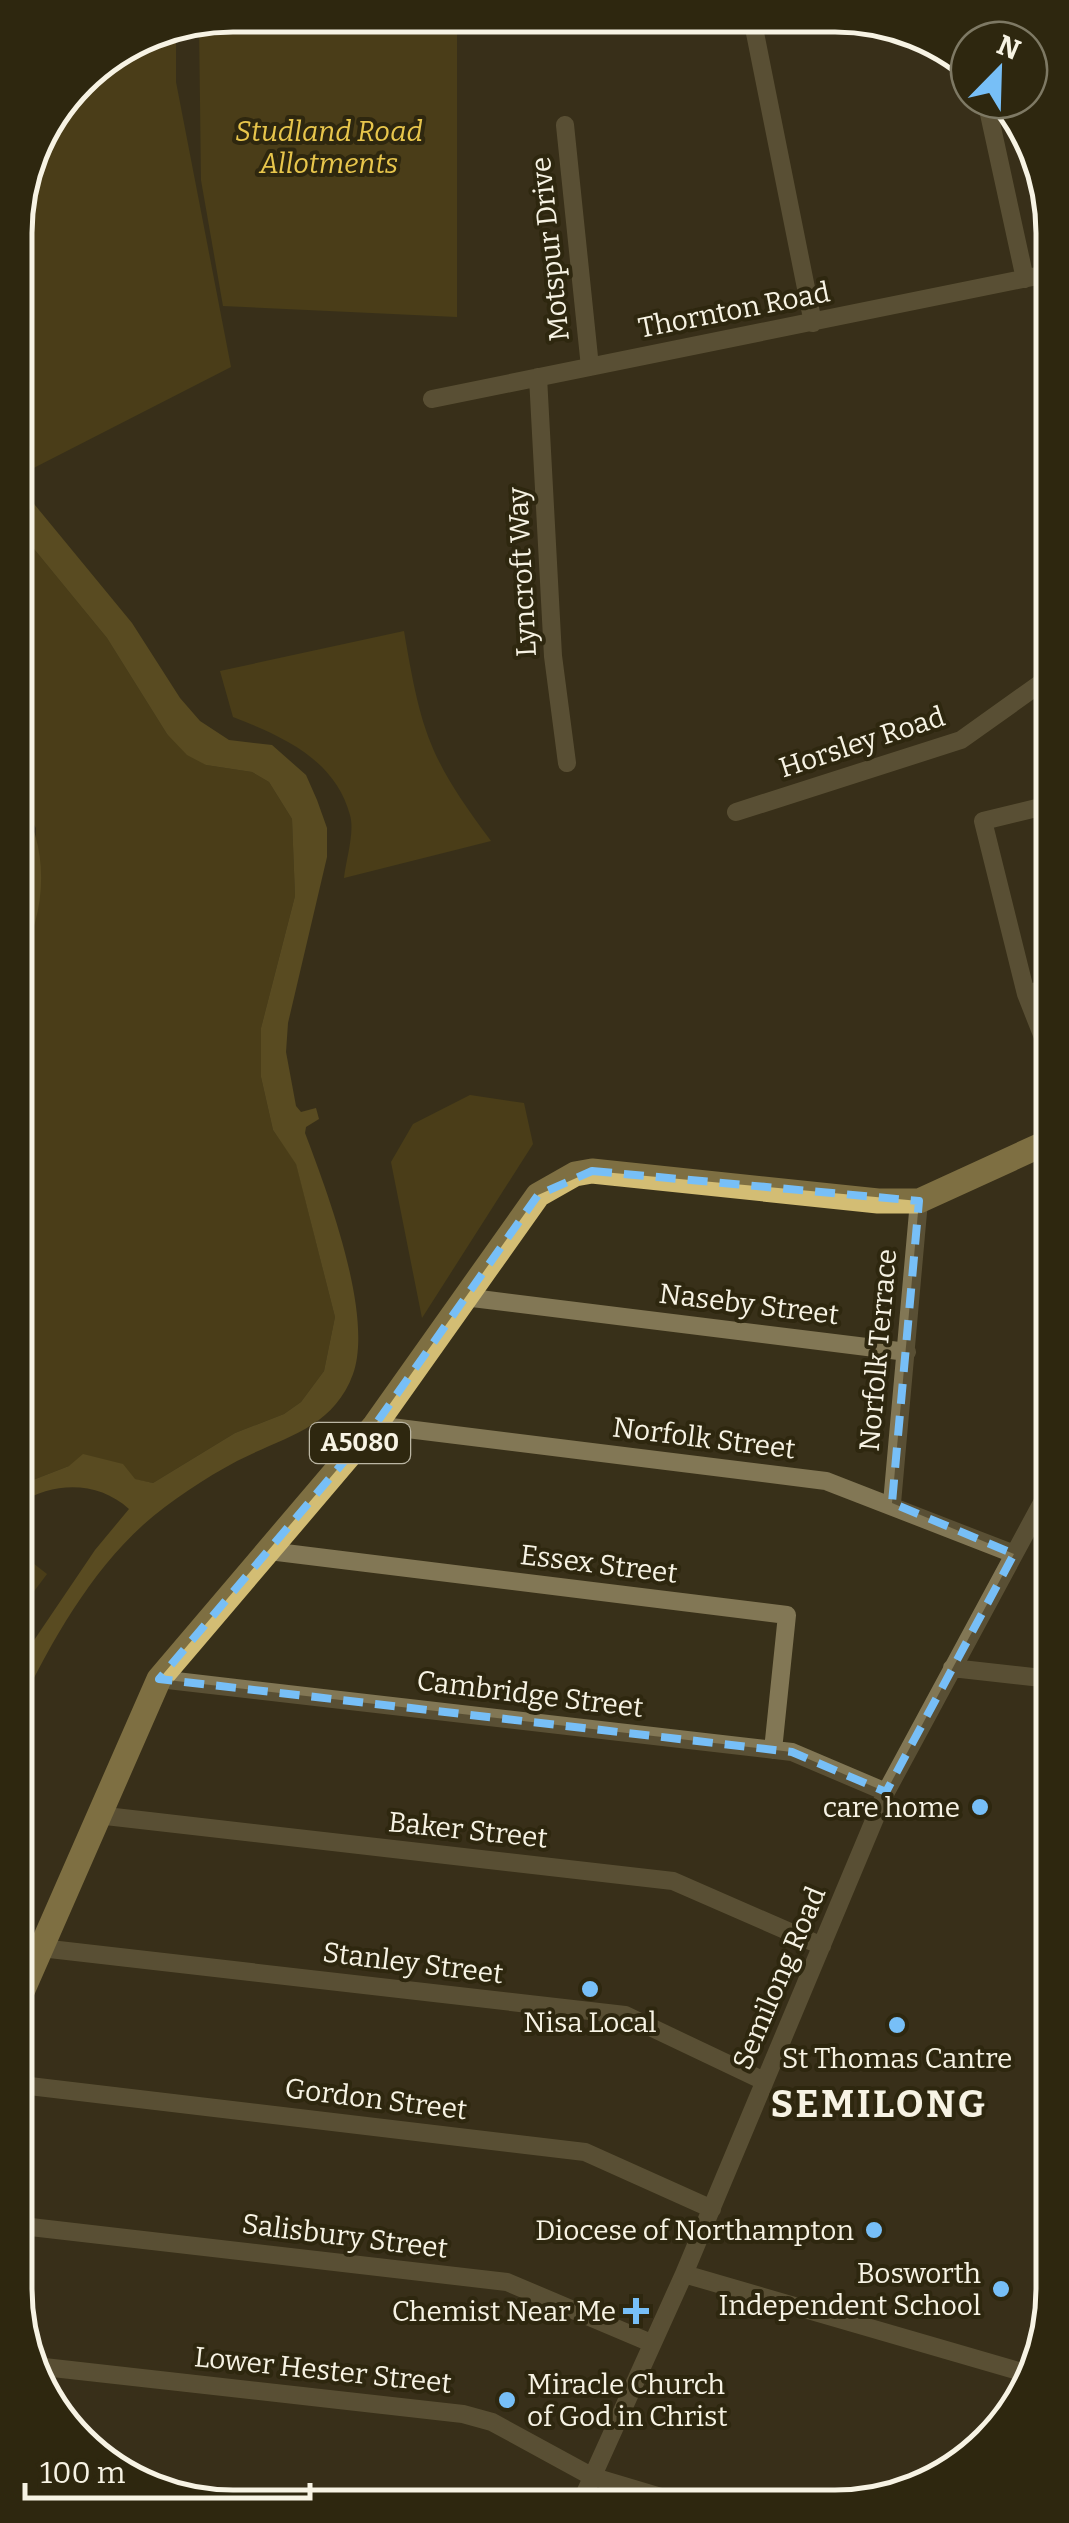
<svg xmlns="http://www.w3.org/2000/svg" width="1069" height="2523" font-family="Bitter,serif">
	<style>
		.green { fill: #5f4f17 }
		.water { fill: #816d2a }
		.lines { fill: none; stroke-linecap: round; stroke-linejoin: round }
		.minor { stroke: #827755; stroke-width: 18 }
		.primary { stroke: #d3bd74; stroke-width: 25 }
		.marked { fill: none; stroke: #77bff7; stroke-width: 8; stroke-dasharray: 20 12; stroke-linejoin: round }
		.poi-dot { fill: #77bff7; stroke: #2e270f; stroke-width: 4 }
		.labels { text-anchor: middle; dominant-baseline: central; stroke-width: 8; stroke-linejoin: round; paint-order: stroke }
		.shield { fill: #2e270f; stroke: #bbb6a4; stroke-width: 2.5 }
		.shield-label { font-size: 25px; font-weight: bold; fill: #f7f3e4 }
		.park-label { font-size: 28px; font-style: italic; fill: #e8c64c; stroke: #2e270f }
		.street-label { font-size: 28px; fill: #f7f3e4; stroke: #2e270f }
		.poi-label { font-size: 28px; fill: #f7f3e4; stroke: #2e270f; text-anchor: end }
		.district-label { font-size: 38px; font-weight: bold; letter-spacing: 2.5px; fill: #f7f3e4; stroke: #2e270f }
		.rim { fill: none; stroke: #f7f3e4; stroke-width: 5 }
	</style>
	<rect width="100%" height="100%" fill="#383019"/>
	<path class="green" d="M233 15 457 16V317L223 306 201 180 199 22Z
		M176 26V82L231 367 16 477V218L37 137 89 70 150 31Z
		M16 527 107 638 167 734 206 765 252 772 269 782 292 819 295 896 261 1028V1077L273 1130 296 1163 335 1317 324 1371 301 1402 284 1414 235 1433 153 1483 69 1466 20 1485 18 964 34 935 36 828 17 797Z
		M404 631C421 732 429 758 491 841L344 878C346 860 355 832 350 815 335 759 282 736 233 717L220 671Z
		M470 1095 524 1103 533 1144 422 1318 391 1162 413 1124Z
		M20 1553 47 1574 20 1610Z"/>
	<path class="water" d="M16 482 132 623 180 698 200 721 229 740 272 745 306 775 317 800 327 828V857L288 1023 286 1052 296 1106 301 1112 316 1108 319 1119 306 1127 305 1133C327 1191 374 1315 353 1374 333 1429 283 1437 237 1461 205 1478 170 1501 143 1525 90 1573 51 1642 20 1706V1661L95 1550 129 1509C99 1481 54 1481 20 1503V1485L69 1466 83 1454 123 1464 135 1479 153 1483 235 1433 284 1414 301 1402 324 1371 335 1317 296 1164 273 1130 261 1077V1028L295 896 292 819 269 782 252 772 206 765 187 755 167 734 107 638 16 527Z
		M17 797C51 846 47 913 18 964Z"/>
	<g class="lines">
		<path class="minor" d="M752 18 813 323
			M986 100 1025 279
			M565 125 590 367
			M538 377 553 656 567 763
			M432 399 1047 274
			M1049 805 983 821 1026 994 1050 1055
			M736 812 961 740 1048 678
			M1026 994 1049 988
			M464 1297 907 1352
			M375 1425 826 1481 1014 1554
			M892 1503 919 1201
			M269 1551 787 1615 773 1750
			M952 1668 1051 1679
			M159 1679 792 1752 886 1792
			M97 1815 673 1881 822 1946
			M41 1948 625 2015 764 2081
			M21 2085 585 2152 712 2209
			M22 2226 507 2282 651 2343
			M684 2274 1025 2373
			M35 2366 463 2414 492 2422 591 2476 678 2502
			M581 2502 684 2274 886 1792 1051 1486"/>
		<path class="primary" d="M21 1994 159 1679 375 1425 538 1195 575 1174 592 1171 878 1201H919L1050 1141"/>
	</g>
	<path d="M0 0H1069V2523H0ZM592 1171 919 1201 892 1503 1014 1554 886 1792 792 1752 159 1679 375 1425 538 1195Z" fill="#383019" fill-opacity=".55" fill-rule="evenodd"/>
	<path class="marked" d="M592 1171 919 1201 892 1503 1014 1554 886 1792 792 1752 159 1679 375 1425 538 1195Z"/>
	<g class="poi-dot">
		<circle cx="980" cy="1807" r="10"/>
		<circle cx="590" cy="1989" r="10"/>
		<circle cx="897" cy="2025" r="10"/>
		<circle cx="874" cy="2230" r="10"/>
		<circle cx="1001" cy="2289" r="10"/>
		<path d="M631 2296h10v10h10v10h-10v10h-10v-10h-10v-10h10z"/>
		<circle cx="507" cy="2400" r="10"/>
	</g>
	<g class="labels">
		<rect class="shield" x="310" y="1423" width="100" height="40" rx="8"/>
		<g class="shield-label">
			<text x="360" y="1443">A5080</text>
		</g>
		<g class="park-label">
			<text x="329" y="131">Studland Road<tspan x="329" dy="32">Allotments</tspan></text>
		</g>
		<g class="street-label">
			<text transform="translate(550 249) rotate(-96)">Motspur Drive</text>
			<text transform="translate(734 310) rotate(-11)">Thornton Road</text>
			<text transform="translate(522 572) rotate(-93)">Lyncroft Way</text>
			<text transform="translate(862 742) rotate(-18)">Horsley Road</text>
			<text transform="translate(749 1304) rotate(7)">Naseby Street</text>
			<text transform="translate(878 1350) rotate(-85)">Norfolk Terrace</text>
			<text transform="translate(704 1438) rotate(7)">Norfolk Street</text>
			<text transform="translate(599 1564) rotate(7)">Essex Street</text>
			<text transform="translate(530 1694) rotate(7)">Cambridge Street</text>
			<text transform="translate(468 1830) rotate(6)">Baker Street</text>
			<text transform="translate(413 1963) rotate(7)">Stanley Street</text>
			<text transform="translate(779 1978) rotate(-67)">Semilong Road</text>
			<text transform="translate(376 2099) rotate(7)">Gordon Street</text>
			<text transform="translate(345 2236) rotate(7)">Salisbury Street</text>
			<text transform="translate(323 2370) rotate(6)">Lower Hester Street</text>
		</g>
		<g class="poi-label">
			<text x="960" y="1807">care home</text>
			<text x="590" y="2022" text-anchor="middle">Nisa Local</text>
			<text x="897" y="2058" text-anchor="middle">St Thomas Cantre</text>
			<text x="854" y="2230">Diocese of Northampton</text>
			<text x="981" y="2273">Bosworth<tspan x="981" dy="32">Independent School</tspan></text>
			<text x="616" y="2311">Chemist Near Me</text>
			<text x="527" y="2384" text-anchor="start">Miracle Church<tspan x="527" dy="32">of God in Christ</tspan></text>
		</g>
		<g class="district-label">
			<text x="879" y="2104">SEMILONG</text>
		</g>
	</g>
	<path d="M0 0H1069V2523H0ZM233 32H835A201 201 0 0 1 1036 233V2289A201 201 0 0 1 835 2490H233A201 201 0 0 1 32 2289V233A201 201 0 0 1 233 32Z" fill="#2e270f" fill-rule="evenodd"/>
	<path class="rim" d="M233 32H835A201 201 0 0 1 1036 233V2289A201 201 0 0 1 835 2490H233A201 201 0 0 1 32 2289V233A201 201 0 0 1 233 32Z"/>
	<g transform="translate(999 70) rotate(23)"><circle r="48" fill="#2e270f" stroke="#7e7964" stroke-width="2.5"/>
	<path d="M0-8L18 38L0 25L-18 38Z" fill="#77bff7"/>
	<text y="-15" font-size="28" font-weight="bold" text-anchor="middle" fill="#f7f3e4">N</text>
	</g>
	<path d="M25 2483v15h285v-15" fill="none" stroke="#f7f3e4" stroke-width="5"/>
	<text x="40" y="2483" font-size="30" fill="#f7f3e4" stroke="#2e270f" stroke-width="8" paint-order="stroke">100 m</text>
</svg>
